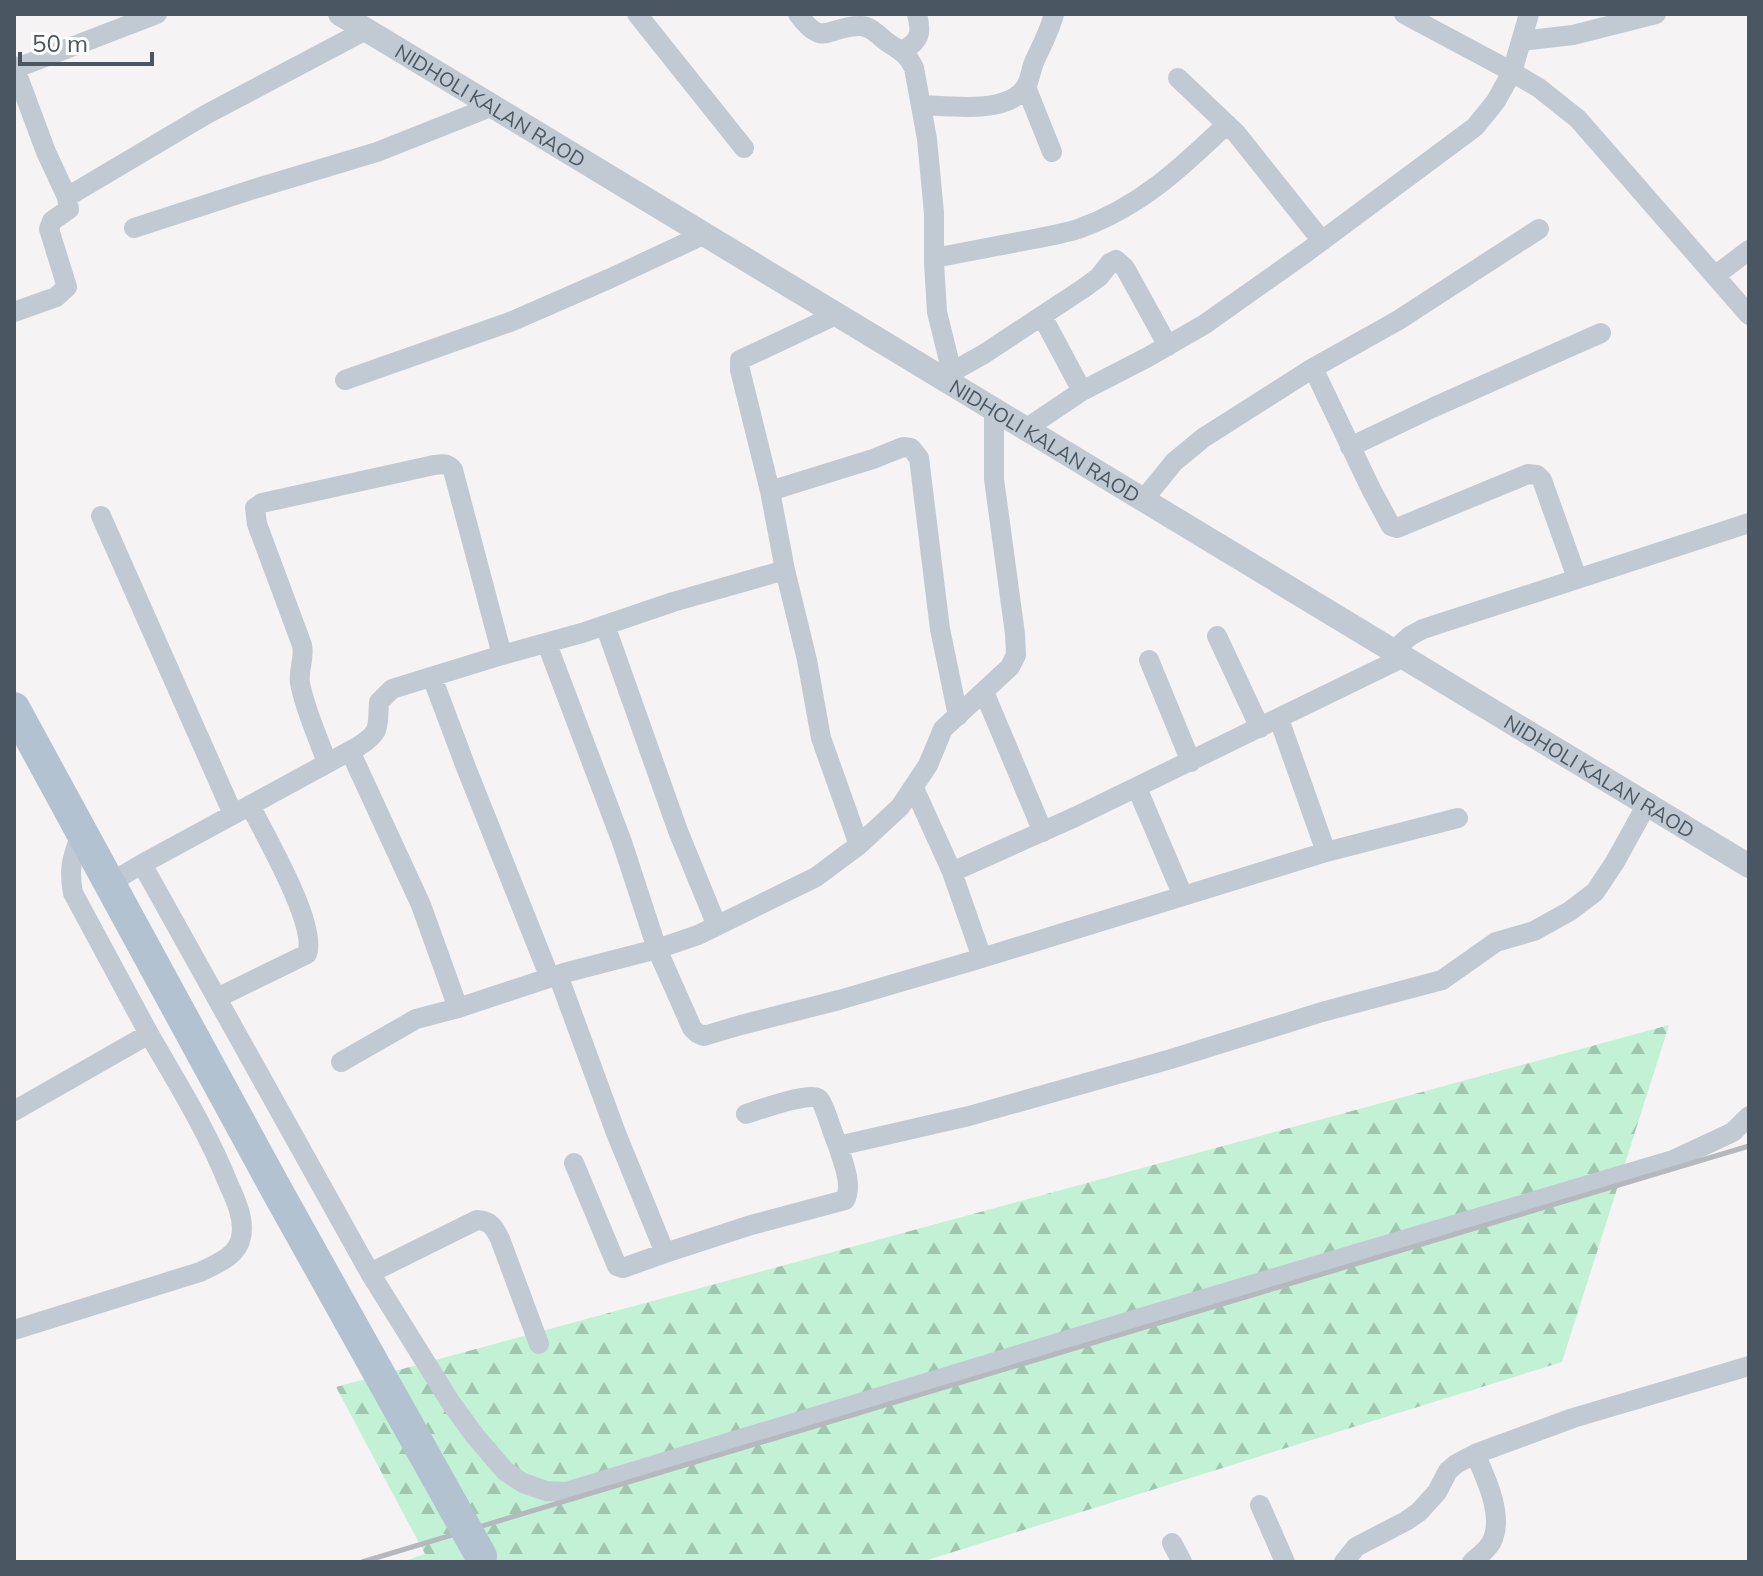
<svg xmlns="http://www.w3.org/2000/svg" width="1763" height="1576" font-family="Mulish,sans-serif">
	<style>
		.forest { fill: url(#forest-firs) }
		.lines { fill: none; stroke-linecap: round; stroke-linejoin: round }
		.minor { stroke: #c1cad2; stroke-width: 20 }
		.tertiary { stroke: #c1cad2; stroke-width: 24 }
		.primary { stroke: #b3c2d1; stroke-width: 32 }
		.rail { stroke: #b5b8bd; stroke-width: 5 }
		.primary-bridge { stroke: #b3c2d1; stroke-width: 32 }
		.labels { text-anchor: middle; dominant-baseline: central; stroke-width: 6; stroke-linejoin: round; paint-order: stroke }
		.street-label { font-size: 20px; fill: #4a5661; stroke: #fff }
	</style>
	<defs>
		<pattern id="forest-firs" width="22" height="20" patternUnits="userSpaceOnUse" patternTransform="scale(2)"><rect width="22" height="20" fill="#c3f1d5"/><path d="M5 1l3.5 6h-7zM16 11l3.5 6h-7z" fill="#a0c6b0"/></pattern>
	</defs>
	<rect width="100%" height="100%" fill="#f5f3f3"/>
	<path class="forest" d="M1669 1025 1562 1362 921 1562H402L425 1554 336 1387Z"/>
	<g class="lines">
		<path class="minor" d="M637 14 744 148
			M798 14C823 49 828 26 860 26 872 26 878 36 887 42 899 50 908 54 914 68L927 139 934 213V263L937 312 955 385
			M1404 14 1507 69 1539 88 1578 119 1749 315
			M1521 41 1573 35 1656 14
			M902 51C920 41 922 34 917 14
			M14 66 46 152 67 197
			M14 69 157 14
			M1178 78 1236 133 1322 241
			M1026 87 1052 152
			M922 105C950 106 1005 114 1024 89 1031 81 1030 70 1035 60 1042 45 1050 30 1054 14
			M134 228 254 189 377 152 493 106
			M934 258C962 253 990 247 1018 242 1038 238 1059 235 1078 229 1140 207 1181 168 1227 124
			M1716 275 1749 250
			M14 312 56 297 67 287 49 229 52 221 69 209 67 197 207 114 366 30
			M1042 316 1082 391
			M1313 368 1372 491 1391 526 1397 528 1402 526 1528 474 1537 475 1542 480 1577 578
			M952 372 984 354 1084 288 1099 277 1110 263 1116 260 1125 268 1168 346
			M345 380 510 322 611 278 705 234
			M1027 428 1082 391 1148 357 1205 324 1304 254 1475 127 1496 101 1512 72 1529 14
			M1350 447 1432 408 1601 333
			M770 491 873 459 903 447 911 448 919 458 940 629 958 716
			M1144 499 1174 462 1203 438 1313 368 1397 321 1539 229
			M101 516 233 814
			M605 625 678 831 717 926
			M1217 636 1260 728
			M547 644 622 842 657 949 692 1028 697 1033 704 1036 741 1025 839 1000 972 961 1326 852 1279 719
			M1394 650 1410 636 1423 629 1749 523
			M1149 660 1191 762
			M432 677 467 770 550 978
			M984 692 1043 832
			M350 751 421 905 458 1008
			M327 763C318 737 305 710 300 683 298 670 305 658 302 645L257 524 255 508 262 503 434 465C443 464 448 463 453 470L502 655
			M914 788 952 872 1075 817 1404 657
			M1137 788 1183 896
			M859 845 900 807 928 765 943 729 1010 667 1016 655 1015 634 994 479V408
			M1326 852 1458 818
			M142 864 359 746C382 731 377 727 379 702L392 689 502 655 582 633 673 602 785 570 770 491 740 370V360L838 314
			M952 872 982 958
			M108 884 142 864 370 1273 451 1403 475 1436 505 1471 523 1483 546 1491 566 1492 1147 1316 1673 1160 1733 1132 1749 1116
			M558 975 616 1133 665 1253 751 1225 845 1200C853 1185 843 1162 838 1146L969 1116 1171 1059 1322 1012 1442 980 1496 942 1534 931 1570 911 1595 892 1615 862 1647 804
			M217 998 307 954C318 925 264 834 250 805
			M341 1062 416 1019 458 1008 564 973 657 949 698 935 816 877 859 845 821 738 807 660 785 570
			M14 1111 149 1034 73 893C68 868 73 856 81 833
			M746 1114C759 1110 810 1091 819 1099 824 1103 834 1138 838 1146
			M574 1163 617 1266 623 1268 665 1253
			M370 1273 477 1220C491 1221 494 1227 500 1239L539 1344
			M14 1330 200 1272C216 1264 238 1256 241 1237 245 1219 235 1198 228 1183 207 1130 177 1083 149 1034
			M1475 1454 1573 1418 1749 1366
			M1260 1505 1285 1562
			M1172 1543 1182 1562
			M1344 1562 1356 1547 1406 1521 1419 1512 1437 1492 1448 1471 1456 1464 1475 1454C1486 1478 1505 1518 1491 1543 1486 1551 1479 1556 1472 1562"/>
		<path class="tertiary" id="s1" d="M340 14 1749 866"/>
		<path class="primary" d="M14 708 276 1189 453 1506"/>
		<path class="rail" d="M362 1562 1749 1146"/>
		<path class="primary-bridge" d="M453 1506 481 1556"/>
	</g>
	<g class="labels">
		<g class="street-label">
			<text stroke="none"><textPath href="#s1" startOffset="176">NIDHOLI KALAN RAOD</textPath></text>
			<text stroke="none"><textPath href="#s1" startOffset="824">NIDHOLI KALAN RAOD</textPath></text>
			<text stroke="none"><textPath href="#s1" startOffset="1472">NIDHOLI KALAN RAOD</textPath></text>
		</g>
	</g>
	<rect width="1763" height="1576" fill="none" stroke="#4a5661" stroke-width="32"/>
	<path d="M20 52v12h132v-12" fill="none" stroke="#4a5661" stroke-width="4"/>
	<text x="32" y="52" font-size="24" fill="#4a5661" stroke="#ffffff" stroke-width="6" paint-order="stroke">50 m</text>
</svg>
